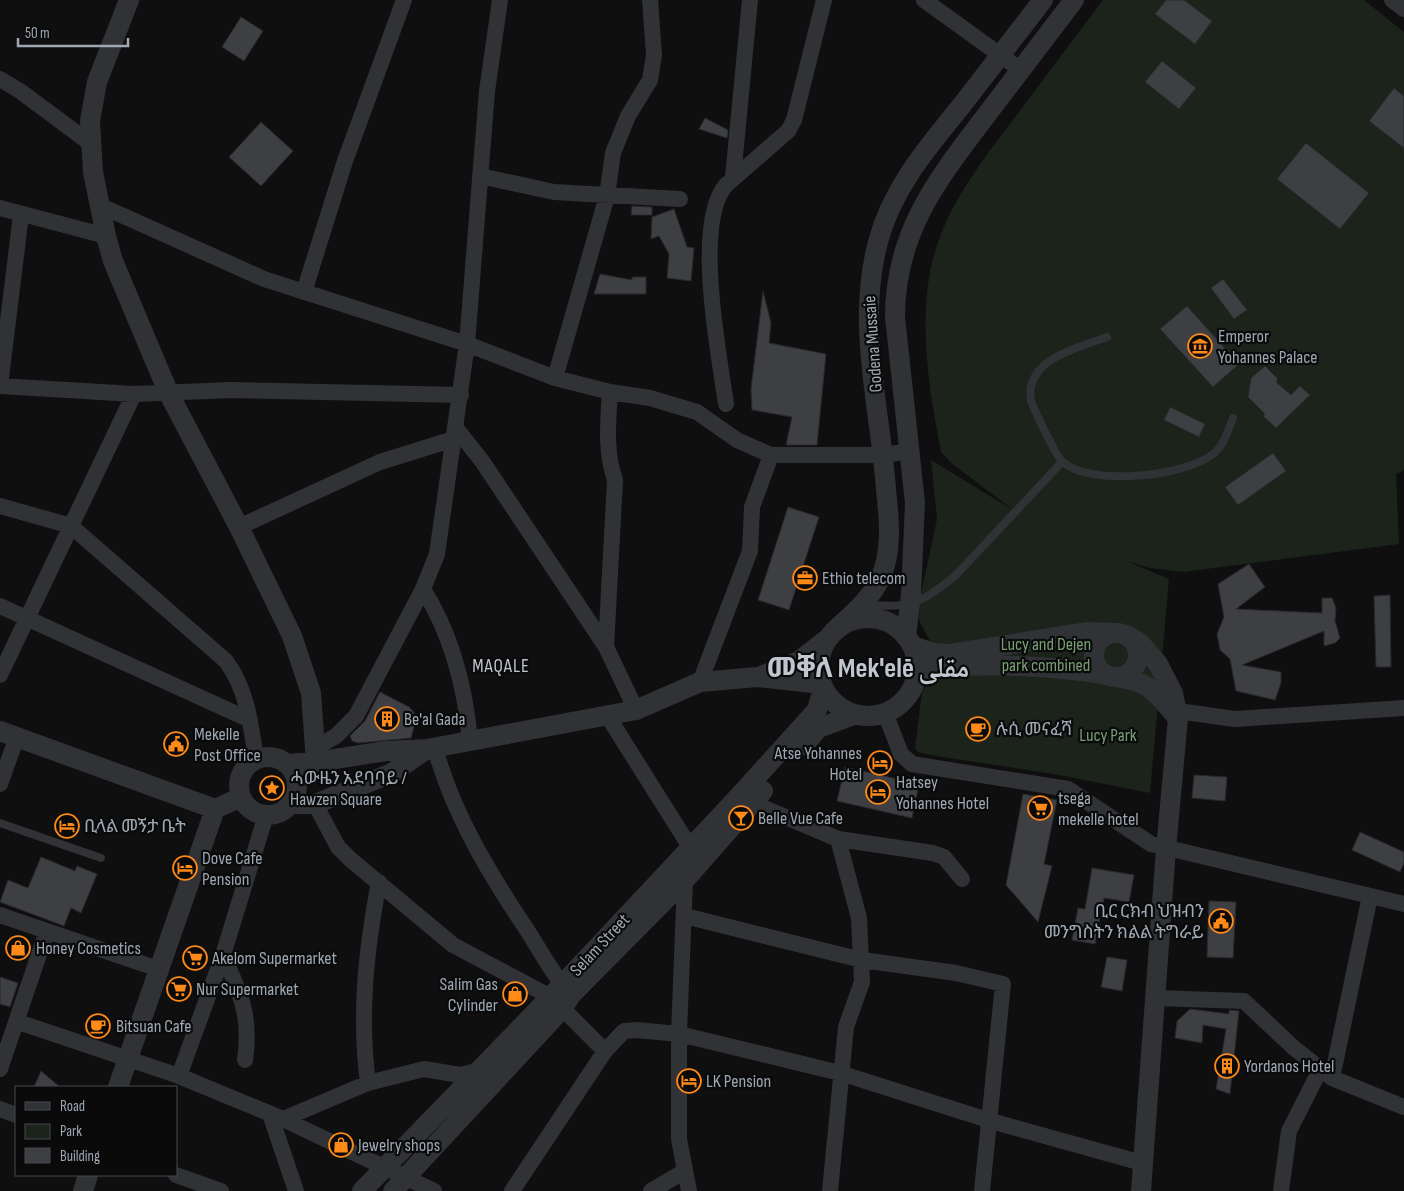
<svg xmlns="http://www.w3.org/2000/svg" width="1404" height="1191" font-family="'Sofia Sans Condensed','Noto Naskh Arabic','Noto Sans Ethiopic',sans-serif">
	<style>
		.green { fill: #1b231b }
		.building { fill: #3d3f43; stroke: #29292c }
		.lines { fill: none; stroke-linecap: round; stroke-linejoin: round }
		.service { stroke: #303236; stroke-width: 8 }
		.minor { stroke: #303236; stroke-width: 16 }
		.tertiary { stroke: #303236; stroke-width: 20 }
		.labels { text-anchor: middle; dominant-baseline: central; stroke-width: 4.5; stroke-linejoin: round; paint-order: stroke }
		.poi-label { font-size: 18px; fill: #9ea8b3; stroke: #0a0a0b; text-anchor: start }
		.street-label { font-size: 18px; fill: #9ea8b3; stroke: #0a0a0b }
		.park-label { font-size: 18px; fill: #78a073; stroke: #0a0a0b }
		.neighbourhood-label { font-size: 19px; letter-spacing: 1px; fill: #c0c6ce; stroke: #0a0a0b }
		.town-label { font-size: 28px; font-weight: bold; fill: #c0c6ce; stroke: #0a0a0b }
	</style>
	<rect width="100%" height="100%" fill="#0f0f10"/>
	<path class="green" d="M1103 0H1364L1404 32V470L1396 474 1399 544 1183 572 1150 568 1126 561 1169 579 1150 793 1054 774 930 755 918 752 915 748 922 692 929 681 931 643 919 620 920 599 937 519 931 460 1013 510 950 462 941 452C930 394 919 331 930 272 942 210 982 161 1019 112 1047 74 1075 37 1103 0Z"/>
	<path class="building" d="M1166 0H1184L1212 21 1195 44 1155 14Z
		M241 17 263 31 244 61 222 47Z
		M1162 61 1196 88 1179 109 1145 82Z
		M1394 88 1404 96V148L1369 121Z
		M705 118 728 130 727 138 699 129Z
		M261 122 293 151 261 186 229 157Z
		M1306 143 1369 193 1340 229 1277 179Z
		M632 206 652 207V215H631Z
		M674 209 687 247 694 248 691 281 667 278 669 254 659 236 651 239 652 217Z
		M600 274 632 280V277H646V294H594Z
		M1223 279 1247 310 1234 319 1211 288Z
		M763 291 771 323 769 343 826 354 817 445H786L792 417 752 410 751 389Z
		M1187 306 1239 364 1213 387 1160 329Z
		M1265 366 1277 378V383L1291 395 1300 386 1310 395 1276 428 1263 416 1265 414 1248 397 1251 378Z
		M1170 407 1205 424 1199 437 1164 420Z
		M1273 453 1286 471 1238 505 1225 487Z
		M788 507 819 517 789 610 758 600Z
		M1249 564 1265 587 1236 609 1322 613V598H1332L1336 608 1335 621 1340 638 1335 643 1324 646V631L1242 665 1281 672V683L1275 700 1236 691 1230 659 1220 650 1217 634 1224 617 1218 584Z
		M1390 595 1391 667H1376L1374 596Z
		M380 692 409 707 417 716 411 738 358 743 352 741 350 736 365 721Z
		M845 767 919 784 912 818 837 801Z
		M1194 775 1227 777 1225 801 1192 798Z
		M1023 794 1057 800 1044 864 1052 866 1038 922 1006 885Z
		M1360 832 1404 852V863L1400 872 1352 850Z
		M41 857 75 871 77 866 97 874 81 913 71 908 64 926 0 902 8 880 28 888Z
		M1092 868 1134 875 1129 902 1104 898 1095 944 1072 940 1078 908 1085 909Z
		M1209 901 1236 902 1233 958 1207 957Z
		M1107 957 1127 960 1122 991 1101 987Z
		M0 977 18 983 10 1007 0 1004Z
		M1190 1009 1229 1014V1010L1239 1011 1230 1094 1216 1089 1226 1029 1203 1025 1202 1043 1175 1038 1177 1021Z
		M41 1071 60 1087H34Z"/>
	<g class="lines">
		<path class="service" d="M1107 337C1078 348 1024 359 1031 401 1035 411 1056 457 1063 462 1090 487 1186 476 1213 454 1224 446 1228 430 1233 418
			M865 604C908 610 923 603 956 575L1062 462
			M0 823 101 858"/>
		<path class="minor" d="M924 0 1021 70
			M1392 0 1404 9
			M0 79 20 91 90 143
			M480 176 554 192 680 199
			M733 177 750 0
			M99 205 264 279 467 344 555 378 610 392 650 398 697 412 737 440 771 455H884L911 451
			M0 208 106 236
			M304 292 345 161 404 0
			M555 378 607 196 613 153 628 116 650 80 654 55 650 0
			M0 386 134 394 230 390 461 395
			M0 386 21 215
			M726 404C719 354 693 223 726 185L788 131 794 120 824 0
			M455 427 482 461 606 647 636 710
			M0 506 71 526 226 661C247 689 251 725 256 759
			M239 527 380 462 454 439
			M423 589C452 635 465 686 470 740
			M0 606 250 720
			M606 647 615 480C605 451 608 422 610 392
			M0 675 134 394
			M700 682 750 551 752 507 771 455
			M1171 710 1235 719 1404 708
			M885 713 901 754 912 764 1068 789 1151 844 1404 904
			M607 715 690 847 685 880 679 1034V1139L689 1191
			M317 747 336 736 356 716 423 589 437 554 467 344 487 91 500 0
			M435 748C453 814 489 873 527 930 541 952 553 974 569 994
			M0 784 17 737
			M744 796 752 803 838 839 933 853 944 857 962 879
			M315 804 338 847 350 859 453 945 551 997 605 1051
			M0 915 161 970
			M685 916 862 960 956 973 1003 984 982 1191
			M223 955C241 995 251 1015 245 1060
			M1156 998 1244 1001 1294 1048 1332 1078 1404 1107
			M18 1022 179 1076 283 1119 434 1191
			M0 1069 47 931
			M179 1076 223 955 266 815
			M1332 1078 1370 896
			M368 1083C359 1015 366 950 379 882
			M0 1109 16 1115
			M270 1114 296 1191
			M283 1119 368 1083 424 1069 460 1075 481 1070
			M176 1175 221 1191
			M512 1191 605 1051 624 1031 637 1030 679 1034 840 1073 991 1121 1142 1163
			M651 1191 685 1171
			M830 1191 846 1027 862 982 859 918 838 839
			M1281 1191 1289 1131 1320 1070"/>
		<path class="tertiary" d="M129 0 97 82 90 121 93 172 106 236 113 261 169 394 239 527 292 636 311 693 316 762
			M819 667a49 49 0 1 1 98 0a49 49 0 1 1-98 0Z
			M833 632C850 616 870 600 880 579 893 551 889 519 886 489 880 407 856 324 878 242 892 188 928 147 962 105 989 70 1016 35 1043 0
			M1094 655a22 22 0 1 1 44 0a22 22 0 1 1-44 0Z
			M1128 636 1140 643 1158 664 1173 693 1178 718 1166 849 1141 1191
			M906 637 911 595 915 503 895 317C895 229 941 175 991 109 1019 72 1047 36 1074 0
			M912 646 934 653 950 654 1088 632 1116 633
			M763 675 799 661 826 640
			M916 676C948 657 1069 668 1108 675
			M1116 677C1148 681 1155 691 1175 715
			M0 731 215 809 239 798
			M804 745 819 728 854 715
			M239 786a29 29 0 1 1 58 0a29 29 0 1 1-58 0Z
			M287 764 316 762 386 751 427 749 636 710 700 682 757 677 821 684
			M291 804H315L392 773 427 749
			M118 1087 215 809
			M83 1191 88 1175
			M362 1191 562 985 741 794 817 710 823 689
			M393 1191 562 1009 571 995 685 880 763 791"/>
	</g>
	<defs>
		<g id="museum-ring" transform="scale(1.25)"><circle r="9.5" fill="#0a0a0b" stroke="#ff8a18" stroke-width="1.5"/><path d="M0-6L6-3V-2H-6V-3ZM-5-1h2V3h-2ZM-1-1h2V3h-2ZM3-1h2V3H3ZM-6 4H6V6H-6Z" fill="#ff8a18"/></g>
		<g id="office-ring" transform="scale(1.25)"><circle r="9.5" fill="#0a0a0b" stroke="#ff8a18" stroke-width="1.5"/><path d="M-6-3h4V-5.5h4V-3h4V5H-6ZM-1-4.5V-3h2v-1.5ZM-6 0V1H6V0Z" fill="#ff8a18"/></g>
		<g id="building-ring" transform="scale(1.25)"><circle r="9.5" fill="#0a0a0b" stroke="#ff8a18" stroke-width="1.5"/><path d="M-4-6H4V6H1V3H-1V6H-4ZM-2.5-4.3h1.7v1.8h-1.7ZM.8-4.3h1.7v1.8H.8ZM-2.5-1h1.7V.8h-1.7ZM.8-1h1.7V.8H.8Z" fill="#ff8a18"/></g>
		<g id="cafe-ring" transform="scale(1.25)"><circle r="9.5" fill="#0a0a0b" stroke="#ff8a18" stroke-width="1.5"/><path d="M-5.5-4.5H6V0H3Q3 3.5 0 3.5H-2.5Q-5.5 3.5-5.5 0ZM3-3.2v2h1.7v-2ZM-6 4.5H4V6H-6Z" fill="#ff8a18"/></g>
		<g id="civic-ring" transform="scale(1.25)"><circle r="9.5" fill="#0a0a0b" stroke="#ff8a18" stroke-width="1.5"/><path d="M-.6-6.5H3V-4.5H.6V-3L4-1V1h2V6H-6V1h2V-1L-.6-3ZM-1.2 2.5V6h2.4V2.5Z" fill="#ff8a18"/></g>
		<g id="hotel-ring" transform="scale(1.25)"><circle r="9.5" fill="#0a0a0b" stroke="#ff8a18" stroke-width="1.5"/><path d="M-6-4.5h1.5V1H6V5H4.5V3h-9V5H-6ZM-4 0a1.8 1.8 0 1 1 3.6 0ZM.5 0V-2.5h3Q6-2.5 6 0Z" fill="#ff8a18"/></g>
		<g id="sight-ring" transform="scale(1.25)"><circle r="9.5" fill="#0a0a0b" stroke="#ff8a18" stroke-width="1.5"/><path d="M0-6L1.8-2.2L6-1.7L2.9 1.2L3.7 5.4L0 3.3L-3.7 5.4L-2.9 1.2L-6-1.7L-1.8-2.2Z" fill="#ff8a18"/></g>
		<g id="supermarket-ring" transform="scale(1.25)"><circle r="9.5" fill="#0a0a0b" stroke="#ff8a18" stroke-width="1.5"/><path d="M-6-5.5h2.5l.6 2H6L4.5 2H-2.5L-4.4-4H-6ZM-1.5 3.2a1.3 1.3 0 1 0 .1 0ZM3 3.2a1.3 1.3 0 1 0 .1 0Z" fill="#ff8a18"/></g>
		<g id="bar-ring" transform="scale(1.25)"><circle r="9.5" fill="#0a0a0b" stroke="#ff8a18" stroke-width="1.5"/><path d="M-6-5H6L.8 .8V4.5H3.5V6h-7V4.5H-.8V.8Z" fill="#ff8a18"/></g>
		<g id="shop-ring" transform="scale(1.25)"><circle r="9.5" fill="#0a0a0b" stroke="#ff8a18" stroke-width="1.5"/><path d="M-5-2.5h2.3a2.7 3.5 0 0 1 5.4 0H5L5.5 6h-11ZM-1.5-2.5h3a1.5 2.3 0 0 0-3 0Z" fill="#ff8a18"/></g>
	</defs>
	<g fill-rule="evenodd">
		<use href="#museum-ring" x="1200" y="346"/>
		<use href="#office-ring" x="805" y="578"/>
		<use href="#building-ring" x="387" y="719"/>
		<use href="#cafe-ring" x="978" y="729"/>
		<use href="#civic-ring" x="176" y="744"/>
		<use href="#hotel-ring" x="880" y="763"/>
		<use href="#sight-ring" x="272" y="788"/>
		<use href="#hotel-ring" x="878" y="792"/>
		<use href="#supermarket-ring" x="1040" y="808"/>
		<use href="#bar-ring" x="741" y="818"/>
		<use href="#hotel-ring" x="67" y="826"/>
		<use href="#hotel-ring" x="185" y="868"/>
		<use href="#civic-ring" x="1221" y="921"/>
		<use href="#shop-ring" x="18" y="948"/>
		<use href="#supermarket-ring" x="195" y="958"/>
		<use href="#supermarket-ring" x="179" y="989"/>
		<use href="#shop-ring" x="515" y="994"/>
		<use href="#cafe-ring" x="98" y="1026"/>
		<use href="#building-ring" x="1227" y="1066"/>
		<use href="#hotel-ring" x="689" y="1081"/>
		<use href="#shop-ring" x="341" y="1145"/>
	</g>
	<g class="labels">
		<g class="poi-label">
			<text x="1218" y="336">Emperor<tspan x="1218" dy="21">Yohannes Palace</tspan></text>
			<text x="822" y="578">Ethio telecom</text>
			<text x="404" y="719">Be'al Gada</text>
			<text x="996" y="729">ሉሲ መናፈሻ</text>
			<text x="194" y="734">Mekelle<tspan x="194" dy="21">Post Office</tspan></text>
			<text x="862" y="753" text-anchor="end">Atse Yohannes<tspan x="862" dy="21">Hotel</tspan></text>
			<text x="290" y="778">ሓውዜን አደባባይ /<tspan x="290" dy="21">Hawzen Square</tspan></text>
			<text x="896" y="782">Hatsey<tspan x="896" dy="21">Yohannes Hotel</tspan></text>
			<text x="1058" y="798">tsega<tspan x="1058" dy="21">mekelle hotel</tspan></text>
			<text x="758" y="818">Belle Vue Cafe</text>
			<text x="84" y="826">ቢላል መኝታ ቤት</text>
			<text x="202" y="858">Dove Cafe<tspan x="202" dy="21">Pension</tspan></text>
			<text x="1204" y="911" text-anchor="end">ቢር ርክብ ህዝብን<tspan x="1204" dy="21">መንግስትን ክልል ትግራይ</tspan></text>
			<text x="36" y="948">Honey Cosmetics</text>
			<text x="212" y="958">Akelom Supermarket</text>
			<text x="498" y="984" text-anchor="end">Salim Gas<tspan x="498" dy="21">Cylinder</tspan></text>
			<text x="196" y="989">Nur Supermarket</text>
			<text x="116" y="1026">Bitsuan Cafe</text>
			<text x="1244" y="1066">Yordanos Hotel</text>
			<text x="706" y="1081">LK Pension</text>
			<text x="358" y="1145">Jewelry shops</text>
		</g>
		<g class="street-label">
			<text transform="translate(873 344) rotate(-94)">Godena Mussaie</text>
			<text transform="translate(600 945) rotate(-47)">Selam Street</text>
		</g>
		<g class="park-label">
			<text x="1046" y="644">Lucy and Dejen<tspan x="1046" dy="21">park combined</tspan></text>
			<text x="1108" y="735">Lucy Park</text>
		</g>
		<g class="neighbourhood-label">
			<text x="501" y="666">MAQALE</text>
		</g>
		<g class="town-label">
			<text x="868" y="668">መቐለ Mek'elē مقلى</text>
		</g>
	</g>
	<rect x="15" y="1086" width="162" height="90" fill="#0a0a0b" stroke="#45494e"/>
	<rect x="25" y="1102" width="25" height="8" fill="#303236" stroke="#45494e"/>
	<text x="60" y="1111" font-size="15" fill="#9ea8b3">Road</text>
	<rect x="25" y="1124" width="25" height="15" fill="#1b231b" stroke="#45494e"/>
	<text x="60" y="1136" font-size="15" fill="#9ea8b3">Park</text>
	<rect x="25" y="1148" width="25" height="15" fill="#3d3f43" stroke="#45494e"/>
	<text x="60" y="1161" font-size="15" fill="#9ea8b3">Building</text>
	<path d="M18 38v8h110v-8" fill="none" stroke="#9ea8b3" stroke-width="2.5"/>
	<text x="25" y="38" font-size="15" fill="#9ea8b3" stroke="#0a0a0b" stroke-width="4" paint-order="stroke">50 m</text>
</svg>
